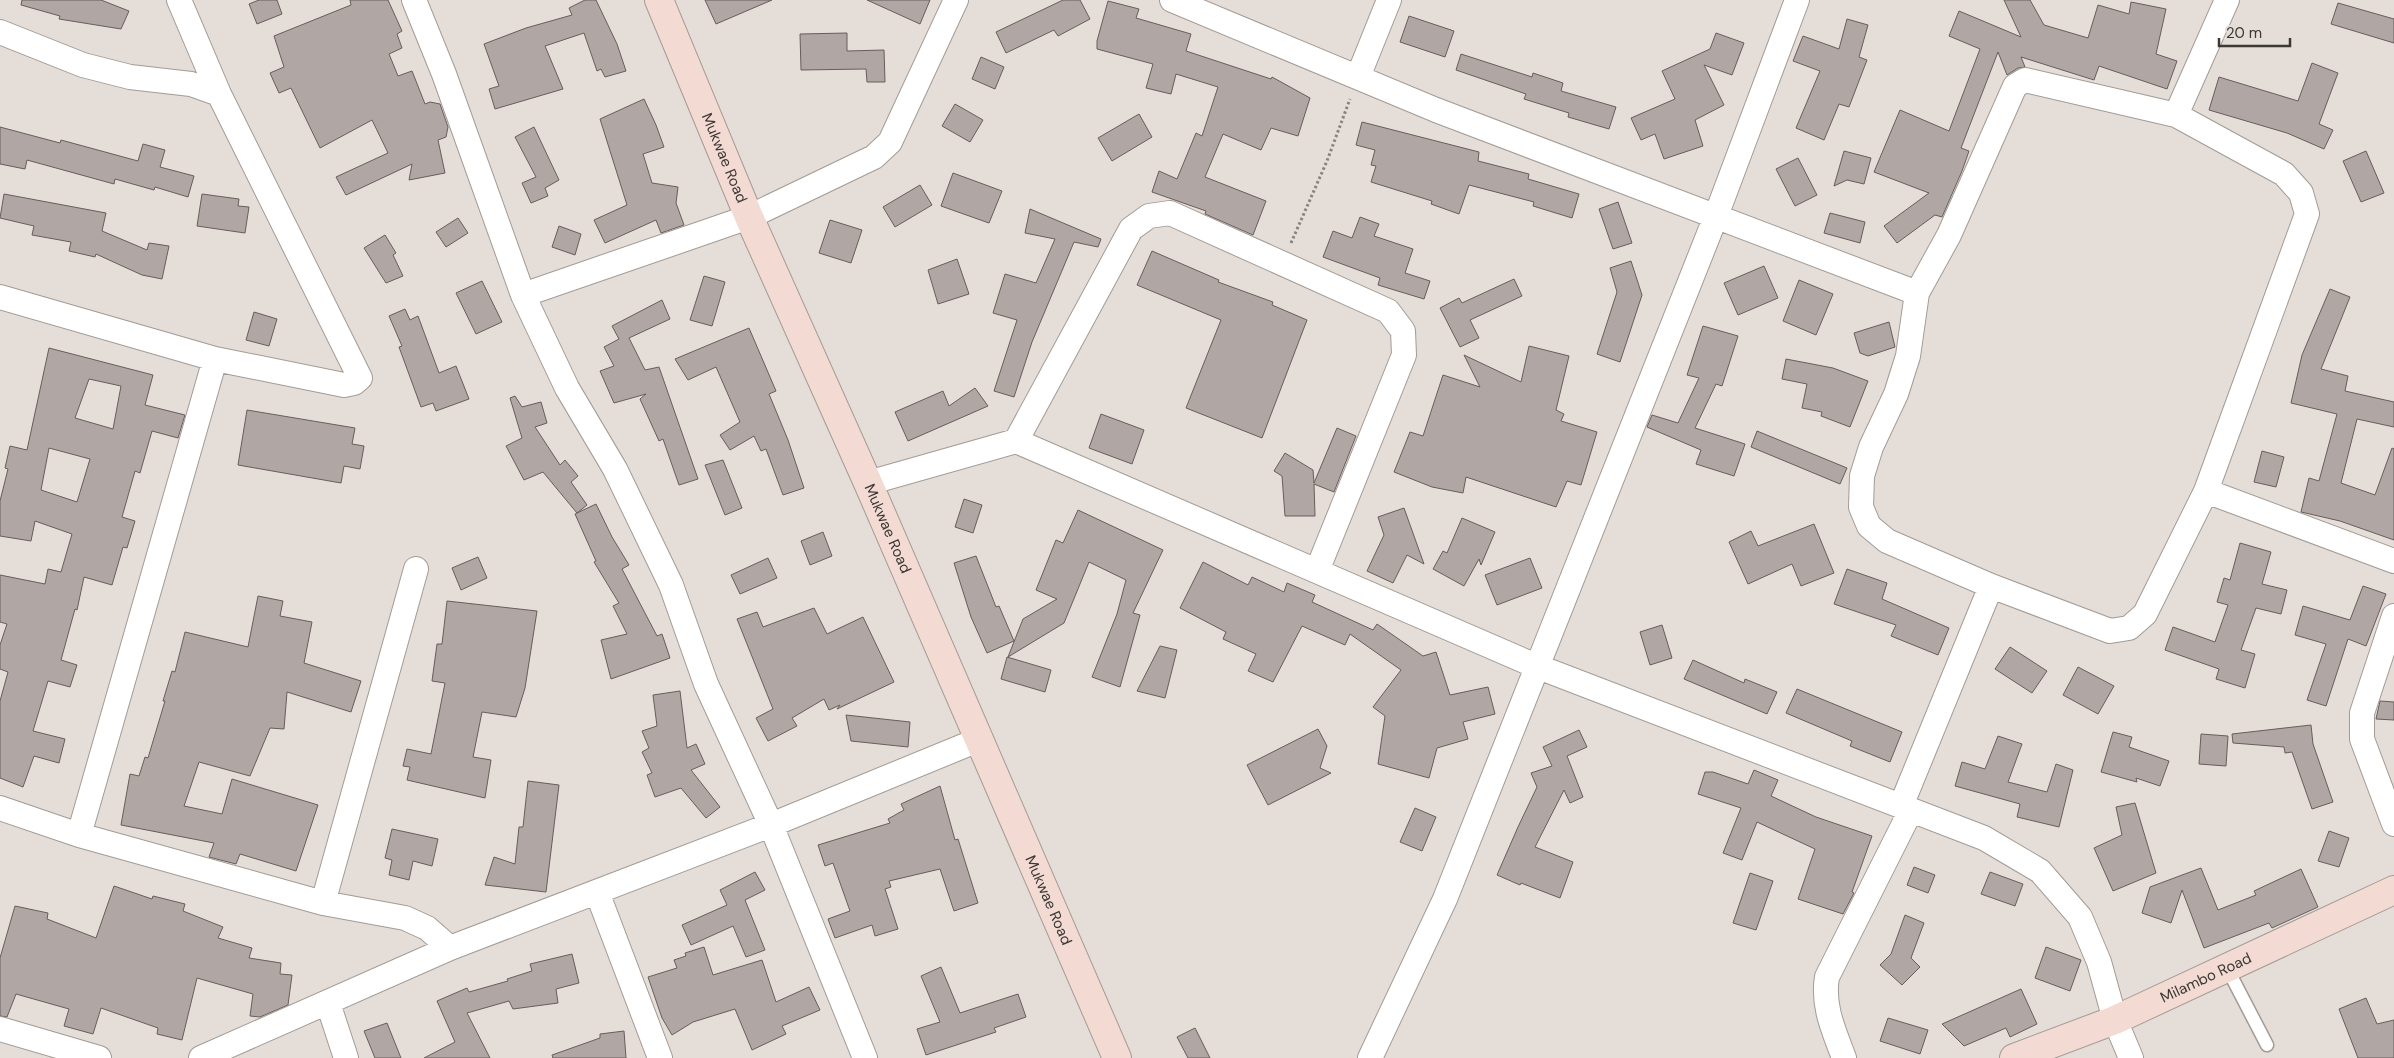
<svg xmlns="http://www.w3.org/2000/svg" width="2394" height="1058" font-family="'DM Sans',sans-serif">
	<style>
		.building { fill: #b0a6a4; stroke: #675e5c; fill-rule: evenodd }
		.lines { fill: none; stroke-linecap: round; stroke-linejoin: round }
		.lane-casing { stroke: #a39b95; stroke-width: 15 }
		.street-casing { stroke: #a39b95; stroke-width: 26 }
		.secondary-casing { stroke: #a39b95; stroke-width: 30 }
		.path { stroke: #89837f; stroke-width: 3; stroke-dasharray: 2.5 2.5; stroke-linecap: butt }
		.lane { stroke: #fff; stroke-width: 12 }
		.street { stroke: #fff; stroke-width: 24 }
		.secondary { stroke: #f3dad2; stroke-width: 28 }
		.labels { text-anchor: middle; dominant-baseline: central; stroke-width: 5; stroke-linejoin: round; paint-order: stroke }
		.street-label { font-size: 15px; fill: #3b3835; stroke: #e5ddd7 }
	</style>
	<rect width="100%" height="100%" fill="#e5ddd7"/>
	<path class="building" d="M22 0H101L129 11 121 29 59 19 60 16 21 5Z
		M259 0H277L282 14 257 24 249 4Z
		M350 0H388L402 31 397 34 402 48 389 54 398 76 412 71 425 104 430 102 440 104 448 127 446 137 438 140 445 173 409 180 412 164 346 195 336 177 388 153 372 120 320 148 291 88 279 93 270 73 284 67 274 36 351 5Z
		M585 0H596L617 44 626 71 605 77 601 69 597 71 584 33 545 46 563 89 495 109 489 89 499 86 484 44 526 28 572 15 569 8Z
		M705 0H772L716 24Z
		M867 0H930L920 24Z
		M1063 0H1080L1090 19 1058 36 1054 30 1006 53 996 32Z
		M2004 0H2030L2044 25 2088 38 2098 5 2129 14 2131 2 2166 9 2156 54 2177 61 2167 89 2099 66 2094 80 2021 57 2025 67 2018 68 2007 75 1998 52 1961 148 1969 151 1962 171 1942 217 1935 215 1897 243 1884 226 1929 193 1874 172 1900 110 1949 131 1980 49 1949 36 1959 11 2021 37Z
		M1108 1 1139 9 1136 18 1191 34 1186 51 1271 79 1272 77 1310 98 1298 136 1271 128 1261 150 1223 134 1205 177 1266 201 1253 235 1205 214 1206 211 1152 192 1159 171 1177 179 1196 133 1202 136 1218 87 1176 74 1171 94 1146 88 1153 64 1097 49V41Z
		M2338 3 2394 19V43L2331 24Z
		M1409 16 1454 31 1445 57 1400 42Z
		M1847 19 1868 25 1859 57 1867 60 1849 107 1839 104 1824 140 1796 128 1820 71 1793 61 1803 36 1839 49Z
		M847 33V51L884 50 885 82H867L866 69 801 70 800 34Z
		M1716 33 1744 43 1732 75 1704 65 1724 105 1695 120 1703 146 1664 159 1655 134 1641 140 1631 118 1675 99 1662 71 1710 49Z
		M1461 54 1532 77 1533 73 1563 83 1561 91 1616 107 1609 129 1568 117 1569 113 1524 99 1526 94 1456 70Z
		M981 57 1004 67 995 89 972 79Z
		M2312 63 2338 73 2319 124 2333 130 2324 149 2287 133 2209 110 2219 77 2298 101Z
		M644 99 656 125 664 147 643 154 652 183 678 187 676 203 684 225 661 233 656 220 605 243 594 220 627 205 600 119Z
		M955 104 983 120 970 142 942 126Z
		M1139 114 1152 137 1112 161 1098 138Z
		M1362 122 1479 152 1478 161 1529 174 1528 179 1579 194 1572 218 1533 206 1534 202 1469 185 1459 214 1431 204 1432 201 1371 182 1376 166 1371 165 1375 150 1356 145Z
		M0 127 60 143 61 140 138 161 143 144 165 150 160 167 194 176 188 197 155 187 154 190 115 179 114 184 27 160 25 169 0 164Z
		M534 127 559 180 545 188 548 196 531 203 522 183 536 177 515 137Z
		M1844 151 1871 158 1864 184 1847 180 1834 186Z
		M2366 151 2384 193 2361 202 2343 161Z
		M1798 158 1817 195 1795 206 1776 169Z
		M953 173 1002 191 989 223 941 206Z
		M920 185 932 205 895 227 883 207Z
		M4 194 106 213 102 231 147 250 149 243 169 246 162 279 142 275 96 254 95 257 69 251 71 242 32 235 34 226 0 218Z
		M202 194 239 199 238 206 249 207 245 233 197 226Z
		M1618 202 1632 243 1613 249 1599 209Z
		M1030 209 1101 239 1098 247 1074 242 1032 342 1014 397 994 391 1017 320 993 313 1005 274 1036 283 1055 239 1025 233Z
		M1830 213 1865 222 1860 243 1824 233Z
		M1360 217 1379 224 1374 236 1413 249 1405 273 1430 281 1424 299 1378 285 1380 278 1323 257 1333 231 1352 238Z
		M458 218 468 233 446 247 436 232Z
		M830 220 862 230 851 263 819 253Z
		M559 226 581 234 575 255 552 247Z
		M385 235 396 253 393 255 403 276 386 283 364 248Z
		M1152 251 1219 280 1218 282 1273 302 1272 305 1307 320 1262 438 1186 408 1221 320 1137 285Z
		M957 259 969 294 938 304 928 270Z
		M1631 261 1642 295 1620 362 1597 354 1617 292 1610 268Z
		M1764 266 1778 298 1738 315 1724 283Z
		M704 276 725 282 712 326 690 320Z
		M1514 279 1522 296 1470 320 1479 338 1460 347 1440 308 1459 298 1462 303Z
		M1799 280 1833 294 1816 335 1783 321Z
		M482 281 502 322 476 334 456 293Z
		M2330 289 2350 297 2321 369 2348 376 2345 391 2394 402V427L2357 419 2341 483 2375 495 2392 448 2394 449V540L2340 521 2301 512 2309 478 2319 481 2337 414 2291 403 2302 355Z
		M662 300 670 319 629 338 645 370 659 367 698 479 679 485 663 439 659 441 640 399 646 394 614 403 600 371 614 366 604 347 619 339 612 326Z
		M405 309 410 320 418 316 439 373 456 366 469 399 436 411 433 403 421 407 399 347 402 346 389 316Z
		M254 312 277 319 269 346 246 340Z
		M1889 322 1895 347 1868 356 1860 353 1854 333Z
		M1703 326 1738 336 1722 386 1716 384 1695 428 1745 444 1734 476 1696 464 1701 450 1647 427 1652 415 1678 423 1699 378 1687 375Z
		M749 328 776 391 769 394 788 440 804 488 783 495 766 449 761 451 754 436 730 450 720 435 740 422 716 367 688 380 675 359Z
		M1529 346 1569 356 1556 410 1564 414 1561 421 1597 432 1581 485 1567 481 1556 507 1466 477 1463 493 1432 487 1394 472 1410 432 1423 436 1443 375 1480 387 1464 355 1521 382Z
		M49 348 153 375 145 405 185 415 178 438 152 431 140 473 135 471 122 517 135 521 127 548 123 547 112 585 84 577 77 610 75 609 61 660 77 665 70 687 48 681 33 731 65 739 59 763 34 756 23 787 0 778V701L8 672 0 669V645L7 624 0 622V575L45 584 48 569 61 572 72 534 35 521 31 541 0 536V501L8 469 5 468 10 446 27 450ZM89 379 121 386 113 429 75 418ZM49 448 90 459 77 502 41 490Z
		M1786 359 1833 368 1868 381 1850 427 1821 416 1822 412 1802 408 1807 384 1782 379Z
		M975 388 988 406 908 441 895 412 943 391 949 406Z
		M515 396 522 407 541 402 547 423 535 427 560 465 565 460 578 476 571 482 587 505 577 513 596 504 612 537 629 565 622 569 657 636 662 634 670 658 611 679 601 640 627 634 613 606 619 603 594 562 596 561 575 514 577 513 543 472 524 480 506 446 522 438 510 398Z
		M247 410 355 428 352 444 364 446 360 469 344 466 341 483 238 465Z
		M1101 414 1144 430 1132 464 1089 448Z
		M1337 428 1356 436 1334 492 1314 484 1315 516H1285L1282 476 1274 471 1285 453 1313 470 1314 483Z
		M1757 431 1847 468 1840 484 1751 447Z
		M2262 451 2284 457 2276 487 2254 482Z
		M723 460 742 508 725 515 705 465Z
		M964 499 982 505 973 533 955 527Z
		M1404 508 1424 564 1407 555 1393 583 1367 571 1384 535 1378 517Z
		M1078 510 1163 550 1133 613 1140 615 1120 687 1092 677 1117 614 1126 580 1089 562 1064 623 1008 657 1023 619 1057 599 1036 590 1056 540 1063 543Z
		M1462 518 1495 532 1481 565 1479 559 1464 586 1433 569 1443 551 1447 553Z
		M1814 524 1834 573 1801 586 1792 564 1748 584 1729 542 1751 531 1758 546Z
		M823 532 832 556 810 565 801 541Z
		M2240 543 2271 552 2262 584 2287 590 2281 614 2256 608 2241 650 2255 654 2245 688 2216 679 2219 669 2165 650 2173 627 2215 642 2228 605 2217 602 2224 578 2230 580Z
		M976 556 996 607 999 606 1014 641 987 653 971 617 954 563Z
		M478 557 487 578 461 590 452 568Z
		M768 558 777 578 740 594 731 575Z
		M1530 558 1542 588 1497 605 1485 575Z
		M1203 562 1248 585 1252 577 1284 592 1287 583 1315 595 1312 602 1373 630 1377 624 1423 656 1436 652 1450 695 1488 687 1495 714 1463 722 1468 739 1437 748 1429 778 1378 764 1385 716 1373 707 1401 670 1350 634 1345 645 1302 626 1273 682 1248 671 1256 654 1223 639 1226 632 1180 608Z
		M1847 569 1887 583 1882 599 1949 628 1938 655 1891 636 1896 625 1834 604Z
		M2363 586 2386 594 2366 646 2348 639 2326 706 2307 700 2326 644 2295 635 2303 606 2350 620Z
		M258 596 283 601 280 616 312 622 304 663 361 681 351 712 287 692 284 729 270 728 250 776 199 762 184 806 222 814 232 779 318 805 296 871 240 854 236 864 209 857 214 843 121 825 130 774 139 776 145 757 148 758 165 701H163L172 671 175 672 185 632 248 647Z
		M447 601 537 611 525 688 516 717 482 712 473 757 491 760 485 798 407 780 410 767 403 766 407 749 431 754 445 683 432 681 437 644H442Z
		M814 608 827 634 863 617 894 682 837 709 840 705 829 710 824 699 792 718 797 726 768 741 756 718 773 709 737 619 757 612 763 627Z
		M1662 625 1672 658 1650 665 1640 632Z
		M1160 646 1177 650 1165 698 1137 691Z
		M2010 647 2047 671 2032 693 1995 669Z
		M1007 657 1051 670 1045 692 1001 679Z
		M1693 660 1744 683 1745 679 1777 692 1767 714 1684 679Z
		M2078 667 2114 686 2098 714 2063 695Z
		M1797 689 1902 732 1890 762 1850 746 1852 741 1786 713Z
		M680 691 687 748 696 744 705 764 691 770 720 807 706 818 681 788 655 797 647 775 652 773 642 752 649 748 642 731 657 726 653 695Z
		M2380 701 2394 702V720L2376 719Z
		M846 715 910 722 908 747 851 741Z
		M2311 725 2313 744 2333 802 2312 809 2292 752 2285 753 2284 747 2233 743 2232 734Z
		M1318 729 1327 746 1320 768 1331 773 1268 805 1247 765Z
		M1579 730 1587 747 1567 756 1583 797 1570 803 1564 790 1535 847 1573 862 1560 898 1521 883 1520 885 1497 875 1518 827 1537 787 1531 773 1552 766 1543 747Z
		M2113 732 2132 737 2129 747 2169 761 2160 786 2136 778 2137 782 2101 772Z
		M2201 734 2228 736 2226 766 2199 764Z
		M1998 736 2022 744 2008 782 2047 792 2056 764 2073 770 2059 827 2017 817 2020 804 1955 786 1962 762 1985 769Z
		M1754 770 1778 780 1771 796 1816 817 1872 836 1852 892 1854 893 1843 914 1798 899 1815 849 1757 822 1742 860 1723 853 1741 808 1698 794 1705 772H1713L1748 784Z
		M528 781 559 785 546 892 485 885 494 857 515 864 519 827H523Z
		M940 786 955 840 958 839 978 903 954 911 940 869 889 881 891 887 885 889 898 929 875 936 872 925 835 938 828 919 850 911 833 863 825 866 818 845 890 823 888 819 904 810 901 804Z
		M2135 803 2156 873 2113 891 2094 848 2122 835 2116 807Z
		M1415 808 1436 817 1422 851 1400 842Z
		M392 829 438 839 432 866 413 861 409 880 389 875 392 860 385 858Z
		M2329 831 2349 838 2339 867 2318 861Z
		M1914 867 1935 875 1928 893 1907 885Z
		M2201 868 2218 910 2256 895 2254 891 2301 869 2318 907 2272 928 2269 923 2204 948 2182 890 2171 923 2142 913 2150 887Z
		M755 872 765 890 745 900 765 950 746 957 733 926 691 945 682 925 727 905 720 890Z
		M1990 872 2023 884 2015 906 1981 894Z
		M1750 873 1773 881 1756 930 1733 923Z
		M114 886 152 899 153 896 185 904 183 911 223 927 218 938 252 948 249 958 281 963 280 974 292 975 288 1005 260 1017 250 1016 253 994 197 978 182 1040 157 1034 158 1028 101 1008 93 1034 64 1026 69 1009 16 994 7 1017 0 1016V958L15 906 48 913 47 919 96 938Z
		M1905 915 1924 923 1911 958 1920 967 1902 985 1880 965 1891 954Z
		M704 947 713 975 762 960 776 1002 809 987 820 1010 782 1026 786 1034 752 1050 735 1009 693 1022 672 1035 662 1018 648 977 677 968 674 960 686 956 685 953Z
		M2046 947 2081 960 2070 991 2035 978Z
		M572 954 579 983 556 989 558 1003 513 1009 509 1001 467 1013 490 1058H424L455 1042 437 1001 467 988 469 992 508 981 507 979 532 971 530 964Z
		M941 967 960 1013 1018 994 1026 1017 994 1028 996 1032 926 1055 917 1029 940 1022 921 976Z
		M2021 989 2037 1024 2010 1037 2006 1028 1964 1046 1942 1024Z
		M2366 998 2377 1024 2394 1020V1058H2358L2339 1009Z
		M1888 1018 1928 1030 1920 1054 1880 1041Z
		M387 1023 401 1058H375L364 1031Z
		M1195 1028 1210 1058H1188L1177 1037Z
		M624 1031 626 1058H553L552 1055 600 1038V1034Z"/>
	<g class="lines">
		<g class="lane-casing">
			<path id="lane" d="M2227 968 2267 1045"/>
		</g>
		<g class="street-casing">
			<path id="street" d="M414 0 444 74 523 295 567 388 615 469 671 585 706 684 771 825 865 1058
				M1172 0 1436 110 1917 293
				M0 32 83 65 130 77 191 84 219 94
				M1358 77 1389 0
				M2025 80 2176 115 2284 174 2301 193 2307 214 2206 491 2145 614 2129 628 2110 631 1991 586 1887 541 1869 526 1861 507 1862 476 1871 447 1896 394 1908 356 1917 293 1949 235 2015 86Z
				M2176 115 2227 0
				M523 295 749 217 874 157 890 142 956 0
				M0 297 215 359 344 385 354 383 360 378 219 94 179 0
				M1016 441 1131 229 1149 216 1170 213 1388 311 1403 331 1404 355 1317 571
				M868 483 1016 441 1536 666 1984 838 2040 871 2080 917 2099 962 2115 1020 2131 1058
				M2206 491 2394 561
				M2394 616 2362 713V739L2394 824
				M1901 806 1991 586
				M0 808 79 835 323 903 405 918 427 928 450 948
				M79 835 215 359
				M597 892 660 1058
				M323 903 416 569
				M328 1003 346 1058
				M0 1029 99 1058
				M201 1058 450 948 771 825 978 740
				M1370 1058 1445 899 1716 216 1797 0
				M1844 1058C1834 1031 1822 1006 1827 977L1911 810"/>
		</g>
		<g class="secondary-casing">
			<g id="secondary">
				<path id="s1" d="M659 0 749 217 868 483 1117 1058"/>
				<path id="s2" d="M2014 1058 2115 1020 2394 890"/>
			</g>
		</g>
		<path class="path" d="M1291 243 1327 161 1350 99"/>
		<use href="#lane" class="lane"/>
		<use href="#street" class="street"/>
		<use href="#secondary" class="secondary"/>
	</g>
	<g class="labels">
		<g class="street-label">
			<text stroke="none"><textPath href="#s1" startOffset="171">Mukwae Road</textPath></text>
			<text stroke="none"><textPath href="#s1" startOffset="576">Mukwae Road</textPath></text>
			<text stroke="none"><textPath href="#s1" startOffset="981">Mukwae Road</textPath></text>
			<text stroke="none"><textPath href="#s2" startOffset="208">Milambo Road</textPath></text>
		</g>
	</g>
	<path d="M2219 38v8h71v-8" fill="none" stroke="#3b3835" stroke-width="2.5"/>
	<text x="2226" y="38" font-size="15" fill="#3b3835" stroke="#e5ddd7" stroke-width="4" paint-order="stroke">20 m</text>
</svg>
